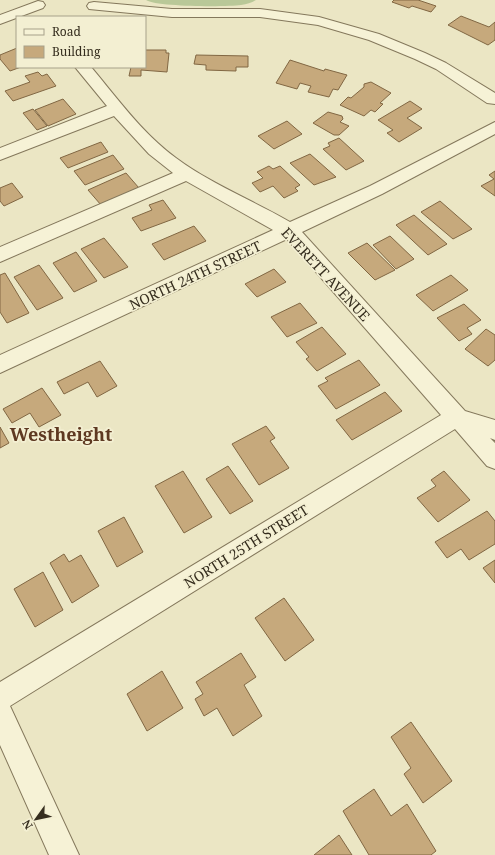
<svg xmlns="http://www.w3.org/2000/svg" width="495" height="855" font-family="'Noto Serif',serif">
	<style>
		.green { fill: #b9c898 }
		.building { fill: #c6a97c; stroke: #816743 }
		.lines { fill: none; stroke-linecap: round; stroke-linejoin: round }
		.minor-casing { stroke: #84785c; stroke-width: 2 }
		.minor { fill: #f6f2d6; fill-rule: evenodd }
		.labels { text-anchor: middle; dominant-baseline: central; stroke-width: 3.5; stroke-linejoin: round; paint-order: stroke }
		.street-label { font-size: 14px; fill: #352d1e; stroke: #f3efd2 }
		.district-label { font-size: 18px; font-weight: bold; fill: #5e3921; stroke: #f3efd2 }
	</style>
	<rect width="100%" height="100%" fill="#ebe6c4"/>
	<path class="green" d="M146 0H256C251 3 247 4 241 5 227 7 156 7 146 0Z"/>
	<path class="building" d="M394 0H418L436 6 431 12 412 6 409 8 392 2Z
		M461 16 489 27 495 22V40L488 45 448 25Z
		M17 48V67H21L10 71 0 59V55Z
		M145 50H166V53H169L167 72 141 70V76H129L131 67H145Z
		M196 55 248 56V67H236V71L206 70V65L194 64Z
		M290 60 324 71 325 69 347 75 338 90 333 89 329 97 308 92 311 86 300 83 297 89 276 83Z
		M38 72 42 76 47 74 56 86 13 101 5 91 30 82 25 76Z
		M371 82 391 93 380 103 383 104 375 112 371 110 364 116 340 105 348 97 351 98 364 87V84Z
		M63 99 76 114 48 126 35 110Z
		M410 101 422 109 407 118 422 128 399 142 387 133 393 130 378 120Z
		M33 109 47 126 37 130 23 113Z
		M328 112 342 116 343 119 340 122 349 126 339 135H334L313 123Z
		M287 121 302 134 274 149 258 136Z
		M339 138 364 161 346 170 323 149 330 146 328 143Z
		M101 142 108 152 68 168 60 158Z
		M310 154 336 177 314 185 290 163Z
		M113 155 124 169 85 185 74 171Z
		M269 166 273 169 280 166 300 185 295 188 298 191 284 198 273 186 260 192 252 183 263 178 257 172Z
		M495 171V196L481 186 494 179 489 175Z
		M126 173 139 188 101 205 88 190Z
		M12 183 23 197 4 206 0 201V188Z
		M163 200 176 218 141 231 132 218 152 210 149 205Z
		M440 201 472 229 453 239 421 212Z
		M414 215 447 244 428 255 396 225Z
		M194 226 206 241 164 260 152 244Z
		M390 236 414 259 396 269 373 245Z
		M104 238 128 267 104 278 81 249Z
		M367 243 395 270 375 280 348 253Z
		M76 252 97 281 74 292 53 263Z
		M39 265 63 298 37 310 14 277Z
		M274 269 286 282 257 297 245 284Z
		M5 273 29 313 7 323 0 312V275Z
		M451 275 468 290 433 311 416 295Z
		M300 303 317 323 287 337 271 317Z
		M464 304 481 320 467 328 472 334 459 341 437 318Z
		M322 327 346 354 317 371 306 359 309 357 296 342Z
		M486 329 495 335V360L488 366 465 349Z
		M359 360 380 385 336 409 318 386 328 381 325 378Z
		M100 361 117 386 97 397 88 382 64 394 57 382Z
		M42 388 61 415 39 427 30 413 12 423 3 409Z
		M385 392 402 411 352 440 336 420Z
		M266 426 275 438 270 441 289 468 259 485 232 444Z
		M0 427 9 443 0 448Z
		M228 466 253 501 230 514 206 479Z
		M183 471 212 517 184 533 155 486Z
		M444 471 470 500 438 522 417 498 436 486 431 480Z
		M487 511 495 521V544L469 560 461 549 447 558 435 542Z
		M124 517 143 552 117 567 98 531Z
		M64 554 69 562 81 555 99 586 72 603 50 563Z
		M495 560V583L483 568Z
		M43 572 63 610 35 627 14 589Z
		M284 598 314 640 285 661 255 618Z
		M241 653 256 677 244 685 262 716 233 736 217 708 204 716 195 699 203 694 196 682Z
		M162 671 183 708 147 731 127 694Z
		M411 722 452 781 423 803 404 774 411 768 391 737Z
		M374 789 391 816 407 804 436 851 431 855H369L343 811Z
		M339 835 352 855H314Z"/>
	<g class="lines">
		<g class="minor-casing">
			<path id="minor" d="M38 1 43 2 45 5 43 8 0 24V15Z
				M94 2 172 9H260L319 17 379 34 425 53 446 63 495 93V104L487 103 436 69 415 59 369 40 318 25 260 17H172L89 9 87 6 89 3Z
				M75 67H91C118 99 142 133 176 158 211 184 252 200 290 222L370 186 495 122V134L382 194 302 232 465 411 495 420V440L490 438 495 443V469L487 466 455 429 10 706 79 855H49L0 745V682L441 415 287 239 0 373V355L273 230 186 181 0 262V247L173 173 149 154 114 116 0 160V148L107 106Z"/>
		</g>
		<use href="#minor" class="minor"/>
	</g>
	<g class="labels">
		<g class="street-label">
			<text transform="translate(326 274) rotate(47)">EVERETT AVENUE</text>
			<text transform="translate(195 275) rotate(-25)">NORTH 24TH STREET</text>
			<text transform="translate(246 546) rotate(-32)">NORTH 25TH STREET</text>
		</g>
		<g class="district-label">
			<text x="61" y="434">Westheight</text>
		</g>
	</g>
	<rect x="16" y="16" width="130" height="52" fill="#f3efd2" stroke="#a7a18a"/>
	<rect x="24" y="29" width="20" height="6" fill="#f6f2d6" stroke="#a7a18a"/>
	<text x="52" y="36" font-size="12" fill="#352d1e">Road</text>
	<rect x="24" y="46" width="20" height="12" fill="#c6a97c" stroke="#a7a18a"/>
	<text x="52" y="56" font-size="12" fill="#352d1e">Building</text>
	<g transform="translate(36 819) rotate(237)" stroke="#f3efd2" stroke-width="3" paint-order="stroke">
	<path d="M0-3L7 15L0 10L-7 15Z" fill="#352d1e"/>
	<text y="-6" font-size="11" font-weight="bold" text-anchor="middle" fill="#352d1e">N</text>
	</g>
</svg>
